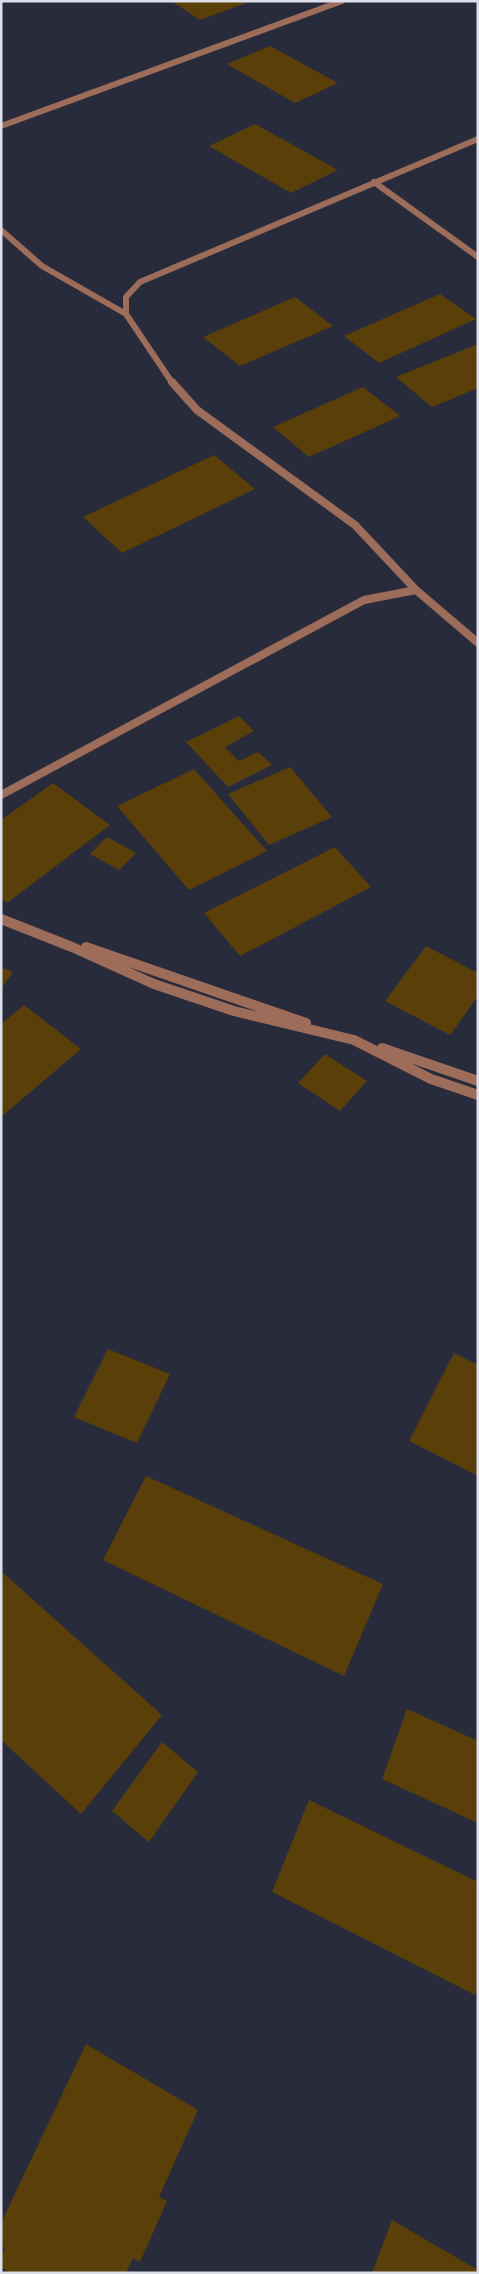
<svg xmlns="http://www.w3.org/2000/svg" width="479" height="2274" font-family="'Titillium Web',sans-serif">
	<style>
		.building { fill: #5a3f08 }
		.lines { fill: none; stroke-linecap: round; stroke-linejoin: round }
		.minor-far2 { stroke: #9e6d59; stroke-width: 6 }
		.minor-far1 { stroke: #9e6d59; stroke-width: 8 }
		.minor { stroke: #9e6d59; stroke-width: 10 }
	</style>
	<rect width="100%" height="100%" fill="#272b3c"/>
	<path class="building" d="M171 1H244L246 3 200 20Z
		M270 46 338 83 295 103 227 64Z
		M255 124 338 170 291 193 209 146Z
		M440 294 476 319 379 363 344 336Z
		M295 297 333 326 240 366 203 337Z
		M478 344V388L432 407 396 377Z
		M363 387 400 416 309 457 273 427Z
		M214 455 255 489 122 553 83 517Z
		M239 716 254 731 225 747 239 761 258 752 272 765 228 787 186 742Z
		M290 767 332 817 269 845 228 794Z
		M194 769 267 851 189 890 117 806Z
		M53 783 110 825 7 903 1 898V820Z
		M107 837 136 853 119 870 90 854Z
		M335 847 371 887 240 956 204 913Z
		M426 946 478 973V996L450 1035 385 1001Z
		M1 967 13 972 1 989Z
		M24 1005 81 1049 1 1117V1024Z
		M325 1054 367 1081 340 1111 298 1083Z
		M108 1349 170 1374 137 1443 74 1417Z
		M454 1353 478 1365V1476L409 1441Z
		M146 1476 383 1584 344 1676 103 1560Z
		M1 1571 162 1715 81 1814 1 1740Z
		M407 1709 478 1741V1823L382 1779Z
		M162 1742 198 1772 149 1842 112 1811Z
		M309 1800 478 1882V1988L475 1995 272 1892Z
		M86 2044 198 2110 159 2197 167 2201 140 2262 133 2258 126 2273H10L1 2267V2256L5 2248 1 2246V2223Z
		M392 2220 478 2270V2273H372Z"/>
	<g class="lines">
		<path class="minor-far2" d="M1 126 342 1
			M374 182 478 257
			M1 230 42 266 126 314
			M173 384 126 314V297L140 282 478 139"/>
		<path class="minor-far1" d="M416 590 478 643
			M1 795 364 600 416 590 355 525 197 410 172 382"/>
		<path class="minor" d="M1 919 72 947 154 984 234 1011 354 1040 431 1079 478 1095
			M86 947 306 1023
			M382 1048 478 1081"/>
	</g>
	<rect width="479" height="2274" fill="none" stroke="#dde0eb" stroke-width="5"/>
</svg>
